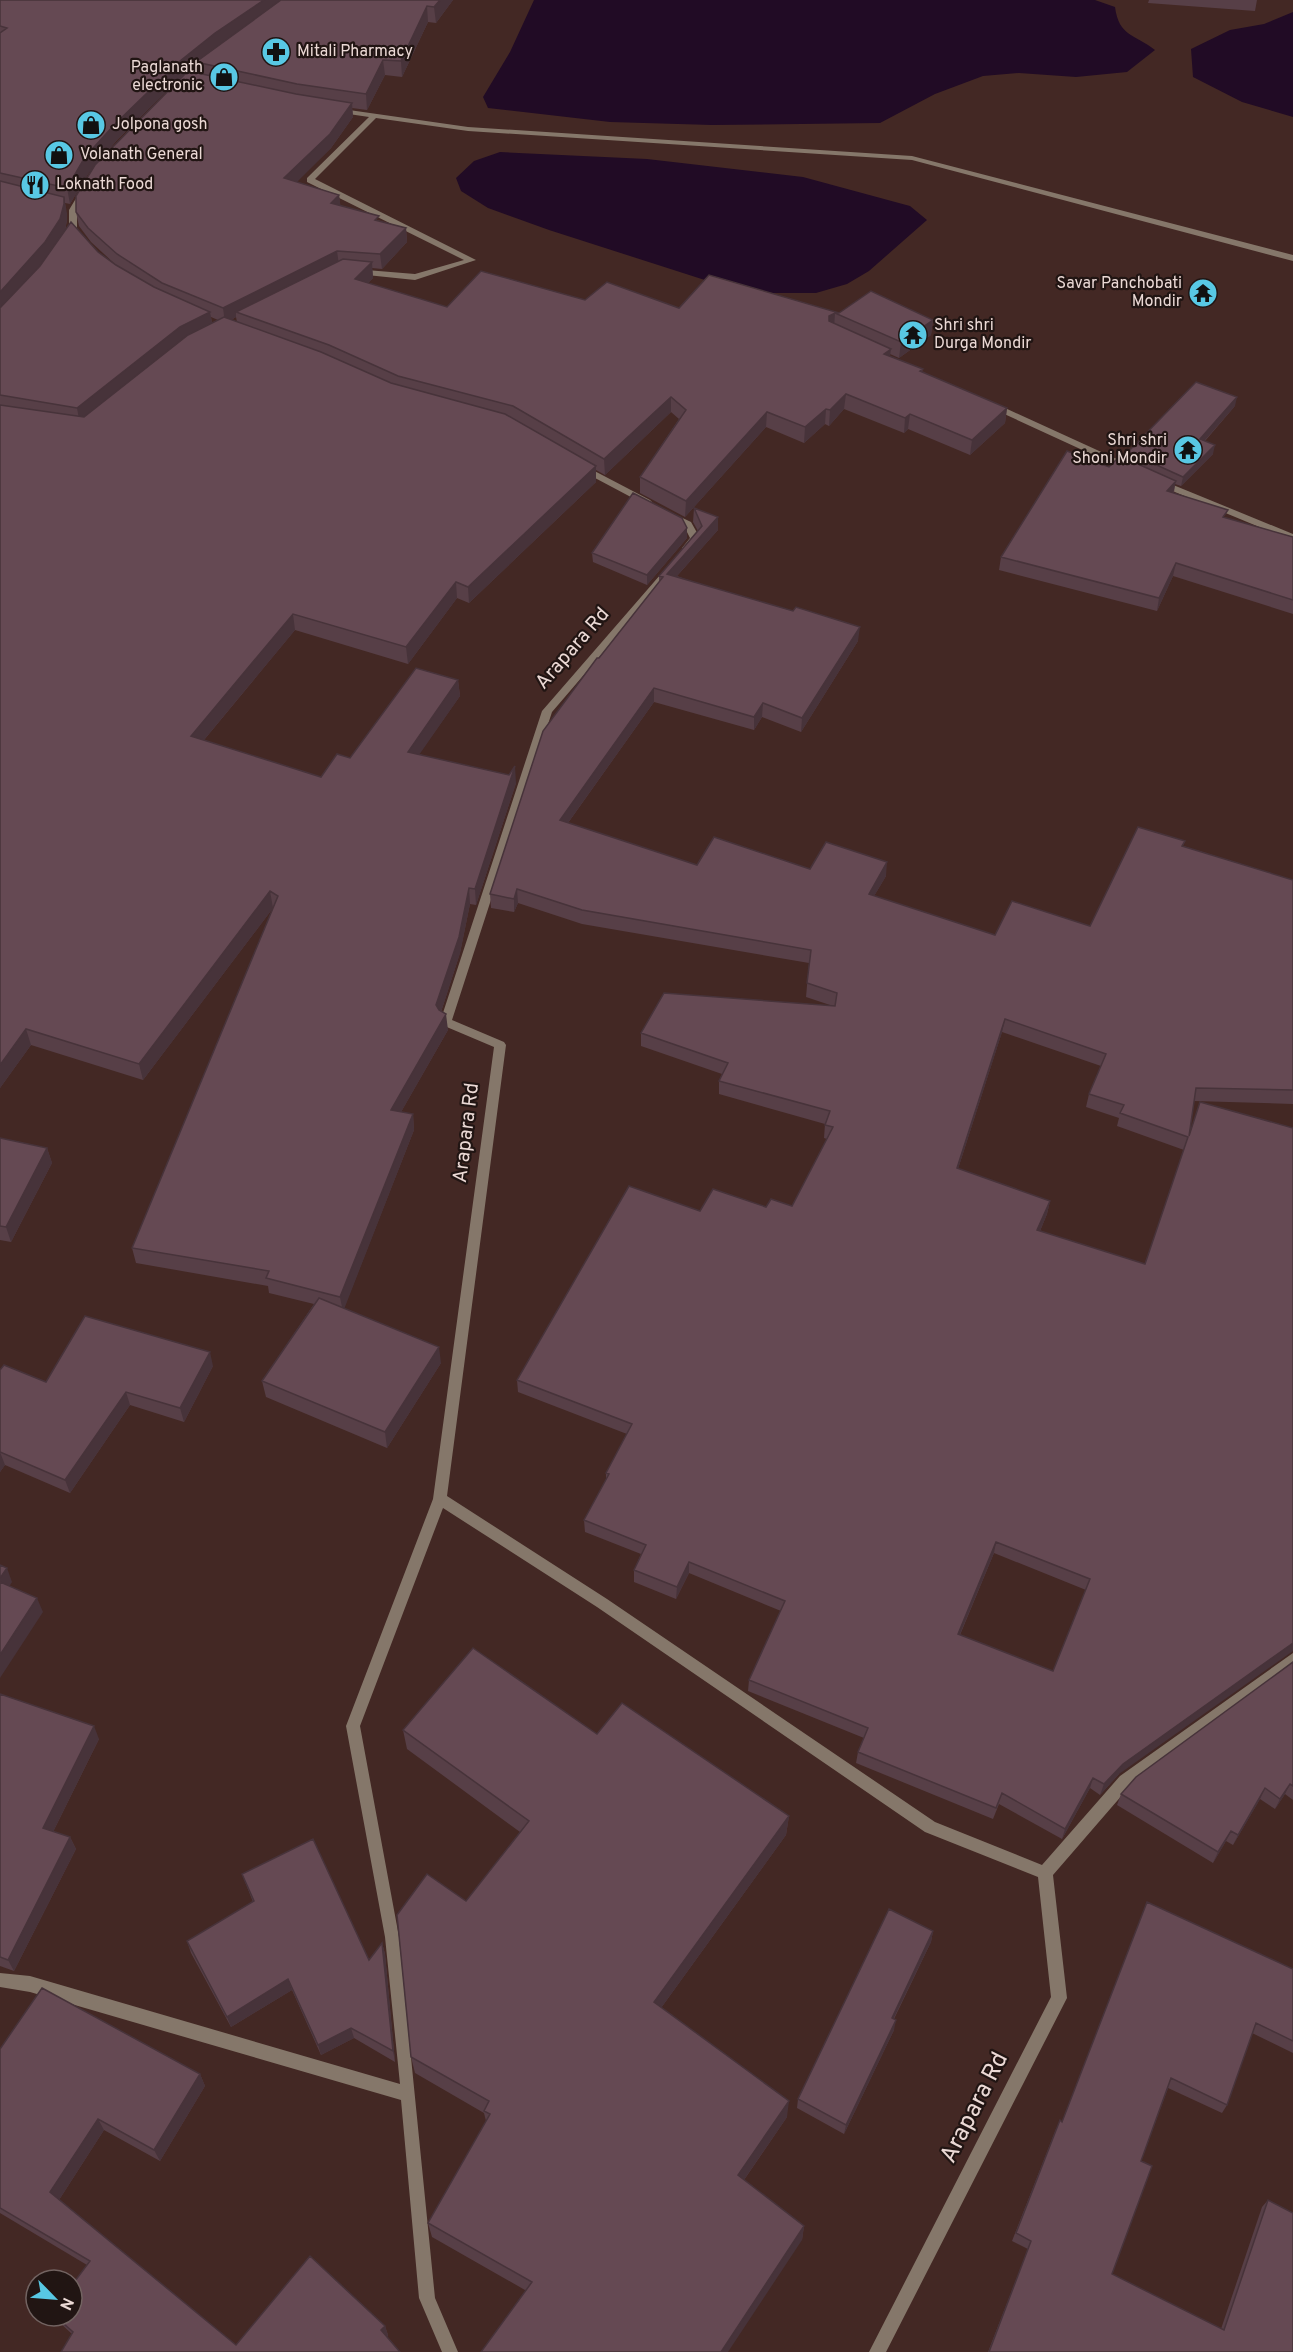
<svg xmlns="http://www.w3.org/2000/svg" width="1293" height="2352" font-family="Overpass,sans-serif">
	<style>
		.water { fill: #210b25 }
		.lines { fill: none; stroke-linecap: round; stroke-linejoin: round }
		.minor { fill: #85776a; fill-rule: evenodd }
		.wall { fill: #573f47; fill-rule: evenodd }
		.shaded-wall { fill: #47333a }
		.building { fill: #654953; stroke: #47333a; stroke-width: 1.5; fill-rule: evenodd }
		.labels { text-anchor: middle; dominant-baseline: central; stroke-width: 4.5; stroke-linejoin: round; paint-order: stroke }
		.far-poi-label { font-size: 16px; fill: #ebd9d5; stroke: #211513; text-anchor: start }
		.street-label { font-size: 20px; fill: #ebd9d5; stroke: #211513 }
		.near-street-label { font-size: 24px; fill: #ebd9d5; stroke: #211513 }
	</style>
	<rect width="100%" height="100%" fill="#432824"/>
	<path class="water" d="M534 0H1095L1115 7C1119 37 1135 34 1155 50L1127 72 1076 77 1019 73 983 76 935 94 880 123 712 125 610 122 488 108 483 97 510 52Z
		M1293 12V117L1242 102 1193 77 1191 49 1230 30 1264 24Z
		M500 152 647 159 803 177 910 206 927 220 869 271 847 284 816 293H773L711 282 549 230 488 208 461 191 456 178 474 161Z"/>
	<g class="lines">
		<path class="minor" d="M335 108 468 127 912 156 1293 255V261L912 160 468 131 376 118 315 179 476 260 415 280 357 274 353 271 354 269 415 274 464 260 307 182V178L369 117 335 112Z
			M81 190 88 192 77 210V227L70 241H64L63 239 69 227V210Z
			M992 402 1132 466 1134 468 1132 470H1126L989 407 987 405Z
			M583 465 650 500 652 502 647 505 644 504 580 470 578 468Z
			M1161 480 1293 534V541L1158 485V481Z
			M670 512 691 522 700 538 690 550H684L682 548 690 538 684 526 667 517 665 515Z
			M670 566 673 567V571L552 712 452 1020 504 1042 506 1045 447 1496 607 1599 935 1822 1042 1865 1120 1776 1293 1653V1667L1130 1786 1053 1875 1067 1998 886 2352H869L1051 1997 1038 1877 925 1832 597 1607 443 1508 360 1726 399 1937 435 2298 458 2352H442L419 2298 401 2100 30 1992 0 1987V1973L30 1976 400 2084 385 1937 346 1726 433 1499 494 1047 442 1025 440 1022 542 711 667 567Z"/>
	</g>
	<path class="wall" d="M0 0H453L436 23 428 22 402 77 385 75 367 110 352 108 353 117 331 148 296 182 339 195 340 205 380 221 406 228 407 242 382 269 372 268 373 278 368 283 447 307 585 300 679 308 839 313 933 320 931 335 899 358 890 354V357L923 369 922 372 1007 408 1005 423 970 455 908 429 904 433 844 409 829 426 825 424 804 443 766 427 685 517 640 493V477L679 419 671 412 605 475 596 470V482L469 603 457 598 408 664 295 630 204 740 321 777 350 758 458 680 460 696 419 754 516 783 476 905 470 904 460 953 441 1012 448 1030 401 1112 413 1114 414 1130 344 1308 441 1363 387 1448 266 1397 262 1381 314 1304 269 1293 268 1286 136 1263 132 1248 273 908 143 1080 31 1045 0 1088ZM196 65 198 73 188 72ZM182 76 101 159 117 140ZM94 167 76 212 79 226 91 242 116 265 98 252 65 231 67 220 65 203 70 204 88 174ZM211 317 218 320 212 323ZM236 317 237 322 231 320Z
		M1149 0H1257L1255 11 1148 3Z
		M1235 406 1205 441 1213 454 1181 486 1175 484 1174 493 1226 518 1293 537V614L1173 576 1157 611 999 570 1001 557 1109 467 1126 459 1128 452Z
		M694 508 718 517V530L677 576 858 641 801 732 762 717 754 730 654 702 568 823 697 865 810 869 886 876 874 896 995 935 1090 926 1185 841 1183 846 1293 880V1104L1194 1101 1189 1136 1119 1774 1100 1795 1090 1788 1062 1839 999 1804 993 1819 856 1763 858 1752 864 1738 748 1691 749 1680 781 1611 689 1573 676 1599 634 1582V1570L641 1554 585 1532 584 1520 606 1481V1473L627 1434 518 1392 517 1380 700 1211 792 1206 827 1139 824 1138 825 1124 719 1094V1081L722 1074 641 1046V1033L833 1006 806 997 809 963 582 924 518 903 514 912 491 908 490 894 599 658 659 582V576L698 531 693 522ZM1002 1032 1101 1066 1089 1094 1086 1107 1119 1118 1117 1126 1184 1150 1145 1264 1040 1231 1047 1214 1050 1201 958 1169ZM994 1553 1086 1590 1053 1671 960 1635Z
		M687 528V538L647 585 593 562 592 553Z
		M0 1138 47 1148 52 1163 11 1242 0 1240Z
		M213 1366 184 1422 130 1405 70 1493 5 1465 0 1472V1370L46 1382Z
		M1293 1662V1800L1285 1794 1275 1809 1260 1799 1233 1845 1226 1841 1213 1863 1117 1805 1121 1794Z
		M0 1694 99 1739 53 1832 70 1837 76 1849 14 1971 0 1966Z
		M403 1730 597 1734 789 1816 786 1835 661 2008 787 2117 744 2180 804 2226 802 2240 525 2290 432 2237 428 2223 486 2121 484 2113 415 2073 411 2057 466 1901 520 1832 407 1749Z
		M242 1874 369 1960 382 1943 385 1954 395 2062 354 2038 321 2055 292 1990 231 2027 191 1953 187 1941 253 1902Z
		M933 1931 931 1942 894 2019V2030L844 2134 797 2108 798 2099Z
		M1293 1969V2053L1252 2033 1227 2105 1222 2113 1168 2088 1141 2161 1112 2274 1221 2329 1262 2207 1268 2200 1293 2352H988L1028 2249 1012 2241 1056 2129 1062 2121Z
		M0 2049 200 2074 205 2086 160 2161 104 2130 59 2200 236 2345 385 2326 388 2335 387 2337 400 2352H61L72 2334 58 2321 53 2316H72L87 2265 0 2213Z"/>
	<path class="shaded-wall" d="M264 0H290L196 62V65L182 76 117 140 88 174 70 204 67 188 85 157 115 124 180 61 215 33Z
		M440 0H453L436 23 434 7Z
		M427 6 428 22 402 77 401 61Z
		M383 60 385 75 367 110 366 94Z
		M352 103 353 117 331 148 286 193 284 178Z
		M339 195 341 209 331 203Z
		M64 197 67 213V220L64 235 48 259 0 313V292Z
		M406 228 407 242 382 269 380 254Z
		M337 251 339 265 236 312V317L225 323 223 308Z
		M372 262 373 278 357 295 355 279Z
		M210 312 213 328 80 425 77 408 180 327Z
		M835 313 834 328 828 331 829 316Z
		M933 320 931 335 899 358 901 342Z
		M891 349 889 365 884 354Z
		M846 394 844 409 829 426 830 410Z
		M671 397V412L605 475 604 459Z
		M1237 397 1235 406 1198 448 1200 439Z
		M1007 408 1005 423 970 455 972 440Z
		M826 409 825 424 804 443 805 427Z
		M767 412 766 427 685 517 686 501Z
		M910 414 908 429 904 433 905 418Z
		M1215 445 1213 454 1181 486 1183 477Z
		M596 466V482L469 603 468 587Z
		M1176 481 1173 494 1167 491Z
		M718 517V530L667 587V574Z
		M687 528V538L647 585V575Z
		M1176 563 1173 576 1157 611 1159 598Z
		M456 582 457 598 408 664 406 647Z
		M293 614 295 630 194 752 191 736Z
		M860 627 858 641 801 732 802 718Z
		M458 680 460 696 410 768 408 752Z
		M654 688V702L560 834V820Z
		M763 703 762 717 754 730V717Z
		M515 766 516 783 476 905 475 889Z
		M887 862 886 876 867 908 869 894Z
		M469 888 470 904 460 953 438 1021 436 1005Z
		M517 889 518 903 514 912V899Z
		M270 891 273 908 143 1080 139 1064Z
		M446 1014 448 1030 393 1126 391 1110Z
		M1005 1019 1002 1032 954 1181 957 1168Z
		M26 1029 31 1045 0 1088V1065Z
		M413 1114 414 1130 343 1312 340 1297Z
		M47 1148 52 1163 11 1242 6 1227Z
		M1050 1201 1047 1214 1035 1243 1037 1230Z
		M439 1347 441 1363 387 1448 385 1432Z
		M210 1352 213 1366 184 1422 180 1408Z
		M126 1392 130 1405 70 1493 65 1480Z
		M0 1452 5 1465 0 1472Z
		M996 1542 994 1553 955 1646 958 1634Z
		M689 1562V1573L676 1599 677 1587Z
		M7 1568 12 1582 4 1595 0 1587V1578Z
		M37 1598 43 1612 0 1678V1655Z
		M1293 1643V1651L1119 1774 1100 1795 1104 1784 1123 1764Z
		M94 1726 99 1739 49 1840 43 1828Z
		M1093 1778 1090 1788 1062 1839 1065 1829Z
		M1290 1784 1285 1794 1275 1809 1280 1799Z
		M1265 1788 1260 1799 1233 1845 1238 1835Z
		M789 1816 786 1835 653 2019 654 2002Z
		M1231 1831 1226 1841 1213 1863 1218 1852Z
		M70 1837 76 1849 14 1971 8 1960Z
		M933 1931 931 1942 889 2028 892 2018Z
		M382 1943 385 1954 395 2062 393 2051Z
		M288 1979 292 1990 231 2027 227 2017Z
		M896 2020 894 2030 844 2134 846 2125Z
		M351 2028 354 2038 321 2055 318 2045Z
		M200 2074 205 2086 160 2161 154 2150Z
		M789 2101 787 2117 737 2190 738 2175Z
		M98 2119 104 2130 57 2203 50 2192Z
		M804 2226 802 2240 728 2352H721Z
		M385 2326 388 2335 384 2339 381 2330Z"/>
	<path class="building" d="M0 0H264L215 33 180 61 115 124 85 157 67 188 0 173V33L7 28 0 26Z
		M281 0H440L434 7 427 6 401 61 383 60 366 94 297 84 196 62Z
		M188 71 296 94 352 103 330 134 284 178 339 195 331 203 379 216 375 220 406 228 380 254 337 251 223 308 162 283 117 254 88 228 76 212V196L95 165Z
		M0 181 64 197V204L60 219 45 242 0 292Z
		M71 222 98 252 116 265 154 287 210 312 180 327 77 408 0 395V308L40 266Z
		M343 259 372 262 355 279 447 307 481 271 585 300 607 282 679 308 709 275 839 313 871 291 933 320 901 342 835 313 829 316V321L891 349 884 354 923 369 920 371 1007 408 972 440 910 414 905 418 846 394 830 410 826 409 805 427 767 412 686 501 640 477 686 410 671 397 604 459 513 406 398 376 329 345 236 312Z
		M224 317 321 352 391 383 505 414 596 466 468 587 456 582 406 647 293 614 191 736 321 777 337 754 350 758 416 668 458 680 408 752 509 775 515 766 475 889 469 888 459 937 436 1005 439 1010 446 1014 391 1110 413 1114 340 1297 266 1278 269 1271 132 1248 278 896 270 891 139 1064 26 1029 0 1065V405L84 417 188 335Z
		M1196 382 1237 397 1200 439 1215 445 1183 477 1128 452Z
		M1067 451 1109 467 1120 456 1176 481 1167 491 1228 510 1223 517 1293 537V600L1176 563 1159 598 1001 557Z
		M633 493 682 518 687 528 647 575 592 553Z
		M694 508 718 517 667 574 793 611 796 607 860 627 802 718 763 703 754 717 654 688 560 820 697 865 714 837 810 869 826 842 887 862 869 894 995 935 1012 901 1090 926 1138 827 1185 841 1182 846 1293 880V1090L1196 1088 1189 1136 1200 1102 1293 1128V1643L1123 1764 1104 1784 1093 1778 1065 1829 1002 1793 996 1808 858 1752 868 1728 749 1680 785 1601 689 1562 677 1587 634 1570 646 1545 584 1520 609 1474 606 1473 632 1424 517 1380 629 1186 700 1211 713 1189 766 1207 771 1199 792 1206 833 1127 825 1125 830 1111 719 1081 728 1063 641 1033 664 993 835 1006 837 993 807 983 811 950 582 910 517 889 514 899 490 894 543 731 597 658H599L663 577 659 576 702 526ZM1005 1019 1106 1054 1089 1094 1124 1105 1120 1113 1188 1137 1145 1264 1037 1230 1050 1201 957 1168ZM996 1542 1090 1579 1053 1671 958 1634Z
		M0 1138 47 1148 6 1227 0 1226Z
		M319 1298 439 1347 385 1432 262 1381Z
		M85 1316 210 1352 180 1408 126 1392 65 1480 0 1452V1370L4 1365 46 1382Z
		M0 1565 7 1568 0 1578Z
		M0 1582 37 1598 0 1655Z
		M473 1648 597 1734 622 1703 789 1816 654 2002 789 2101 738 2175 804 2226 721 2352H481L532 2282 428 2223 490 2114 484 2111 489 2101 411 2057 397 1915 427 1874 466 1901 529 1821 403 1730Z
		M1293 1662V1786L1290 1784 1280 1799 1265 1788 1238 1835 1231 1831 1218 1852 1121 1794 1136 1777Z
		M0 1694 94 1726 43 1828 70 1837 8 1960 0 1957Z
		M313 1839 369 1960 382 1943 393 2051 351 2028 318 2045 288 1979 227 2017 187 1941 254 1901 242 1874Z
		M1147 1902 1293 1969V2041L1256 2023 1227 2105 1171 2078 1141 2161 1152 2166 1112 2274 1224 2330 1268 2200 1293 2213V2352H989L1031 2241 1016 2233 1060 2120 1062 2122Z
		M889 1909 933 1931 892 2018 896 2020 846 2125 798 2099Z
		M42 1988 200 2074 154 2150 98 2119 50 2192 236 2345 310 2256 385 2326 381 2330 400 2352H61L73 2332 55 2316H72V2285L90 2261 0 2208V2049Z"/>
	<defs>
		<g id="pharmacy-disc" transform="scale(1.5)"><circle r="9.5" fill="#58c8e4" stroke="#211513"/><path d="M-2-6h4v4h4v4h-4v4h-4v-4h-4v-4h4Z" fill="#111"/></g>
		<g id="shop-disc" transform="scale(1.5)"><circle r="9.5" fill="#58c8e4" stroke="#211513"/><path d="M-5-2.5h2.3a2.7 3.5 0 0 1 5.4 0H5L5.5 6h-11ZM-1.5-2.5h3a1.5 2.3 0 0 0-3 0Z" fill="#111"/></g>
		<g id="restaurant-disc" transform="scale(1.5)"><circle r="9.5" fill="#58c8e4" stroke="#211513"/><path d="M-5-6h1v4h1v-4h1v4h1v-4h1v5L-1.5 .5V6h-2V.5L-5-1ZM5-6V6H3V1.5H1.5Q1.5-4 5-6Z" fill="#111"/></g>
		<g id="temple-disc" transform="scale(1.5)"><circle r="9.5" fill="#58c8e4" stroke="#211513"/><path d="M0-6L5-2H3V0L6.5 2.5H4V6H1.5V3h-3V6H-4V2.5H-6.5L-3 0V-2H-5Z" fill="#111"/></g>
	</defs>
	<g fill-rule="evenodd">
		<use href="#pharmacy-disc" x="276" y="52"/>
		<use href="#shop-disc" x="224" y="77"/>
		<use href="#shop-disc" x="91" y="125"/>
		<use href="#shop-disc" x="59" y="155"/>
		<use href="#restaurant-disc" x="35" y="185"/>
		<use href="#temple-disc" x="1203" y="293"/>
		<use href="#temple-disc" x="913" y="335"/>
		<use href="#temple-disc" x="1188" y="450"/>
	</g>
	<g class="labels">
		<g class="far-poi-label">
			<text x="297" y="52">Mitali Pharmacy</text>
			<text x="203" y="68" text-anchor="end">Paglanath<tspan x="203" dy="18">electronic</tspan></text>
			<text x="112" y="125">Jolpona gosh</text>
			<text x="80" y="155">Volanath General</text>
			<text x="56" y="185">Loknath Food</text>
			<text x="1182" y="284" text-anchor="end">Savar Panchobati<tspan x="1182" dy="18">Mondir</tspan></text>
			<text x="934" y="326">Shri shri<tspan x="934" dy="18">Durga Mondir</tspan></text>
			<text x="1167" y="441" text-anchor="end">Shri shri<tspan x="1167" dy="18">Shoni Mondir</tspan></text>
		</g>
		<g class="street-label">
			<text transform="translate(573 649) rotate(-49)">Arapara Rd</text>
			<text transform="translate(467 1133) rotate(-83)">Arapara Rd</text>
		</g>
		<g class="near-street-label">
			<text transform="translate(975 2108) rotate(-63)">Arapara Rd</text>
		</g>
	</g>
	<g transform="translate(54 2298) rotate(115)"><circle r="28" fill="#211513" stroke="#726361" stroke-width="1.5"/>
	<path d="M0-4.5L10 22L0 15L-10 22Z" fill="#58c8e4"/>
	<text y="-9" font-size="16" font-weight="bold" text-anchor="middle" fill="#ebd9d5">N</text>
	</g>
</svg>
